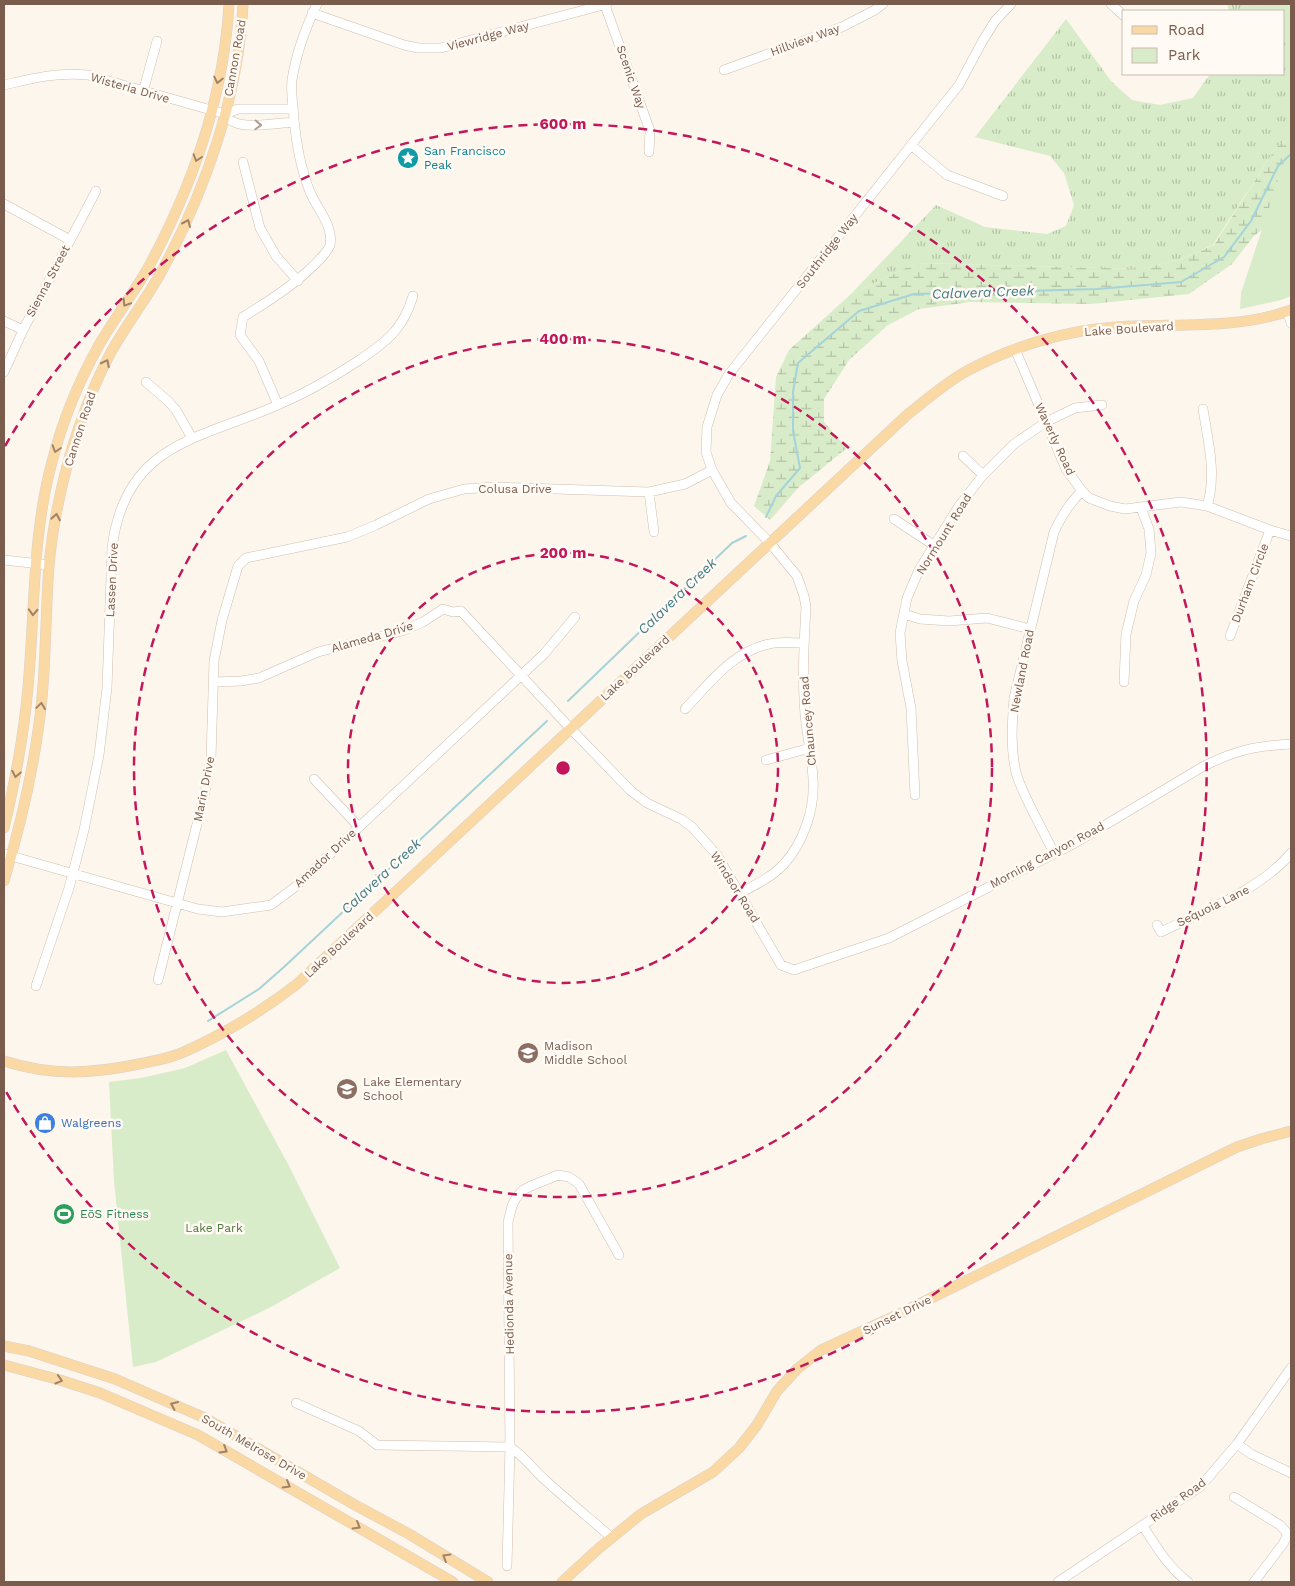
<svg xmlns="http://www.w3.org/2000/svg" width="1295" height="1586" font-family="'Work Sans',sans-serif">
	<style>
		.grass { fill: url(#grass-tufts) }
		.wetland { fill: url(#wetland-marsh) }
		.green { fill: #d8ecc9 }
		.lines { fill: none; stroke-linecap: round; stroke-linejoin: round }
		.stream { stroke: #a5d3da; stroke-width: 2 }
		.minor-casing { stroke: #d1beb0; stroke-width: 10 }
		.major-casing { stroke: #dad1cd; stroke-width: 11 }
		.minor { stroke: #fff; stroke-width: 9 }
		.major { stroke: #fbd9a5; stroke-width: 10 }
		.oneway { stroke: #a18267 }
		.oneway2 { stroke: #af9d94 }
		.ring { fill: none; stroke: #c2185b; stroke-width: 2.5; stroke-dasharray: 9 6 }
		.labels { text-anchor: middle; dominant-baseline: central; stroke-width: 5; stroke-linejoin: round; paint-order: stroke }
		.street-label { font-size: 12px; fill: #7a5c4d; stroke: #fffaf3 }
		.culture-label { font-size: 12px; fill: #0d838f; stroke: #fffaf3; text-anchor: start }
		.education-label { font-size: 12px; fill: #785e54; stroke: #fffaf3; text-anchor: start }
		.shop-label { font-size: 12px; fill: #366cbe; stroke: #fffaf3; text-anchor: start }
		.leisure-label { font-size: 12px; fill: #27864d; stroke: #fffaf3; text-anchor: start }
		.park-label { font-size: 12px; fill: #537a41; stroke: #fffaf3 }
		.water-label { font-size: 14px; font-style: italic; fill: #437c86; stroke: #fffaf3 }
		.centre { fill: #c2185b; stroke: #fffaf3; stroke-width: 2.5 }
		.ring-label { font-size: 15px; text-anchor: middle; font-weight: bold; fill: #c2185b; stroke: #fffaf3; stroke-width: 5; stroke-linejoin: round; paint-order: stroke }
	</style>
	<defs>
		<pattern id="grass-tufts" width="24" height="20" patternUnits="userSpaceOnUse" patternTransform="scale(1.25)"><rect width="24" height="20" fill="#d8ecc9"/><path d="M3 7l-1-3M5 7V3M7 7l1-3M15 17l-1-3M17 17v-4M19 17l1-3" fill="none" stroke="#b4c2a5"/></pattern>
		<pattern id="wetland-marsh" width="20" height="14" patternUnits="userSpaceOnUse" patternTransform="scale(1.25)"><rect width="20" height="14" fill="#d8ecc9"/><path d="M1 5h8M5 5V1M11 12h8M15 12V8" fill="none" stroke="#b4c2a5"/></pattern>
	</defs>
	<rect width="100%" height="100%" fill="#fdf6ec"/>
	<path class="grass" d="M1227 4H1291V137L1277 146 1213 245 1181 259 1142 269 916 263 850 295 936 205 985 227 1047 234 1066 226 1074 205 1064 173 1050 156 975 137 1066 19 1111 81 1132 100 1160 105 1193 98 1210 74H1284V11H1229Z"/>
	<path class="wetland" d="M1291 137V207L1254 236 1232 264 1189 294 1091 304 970 302 919 309 888 325 849 360 824 399V422L847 448 799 487 770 520 754 506 770 461 776 377 789 350 850 295 916 263 1142 269 1181 259 1214 245 1277 146Z"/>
	<path class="green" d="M1253 4H1291V32L1284 26V11H1265Z
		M1291 141V296L1281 300 1240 309 1241 293Z
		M226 1050 289 1166 340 1268 271 1307 156 1362 133 1367 114 1181 109 1082 141 1078 185 1068Z"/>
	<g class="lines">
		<path class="stream" d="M766 517 776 496 800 468 793 431V392L798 363 859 311 914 294 1097 289 1181 282 1224 257 1251 221 1278 166 1291 154
			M568 701 732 543 746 536
			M208 1021 259 989 284 967 547 721"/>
		<g class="minor-casing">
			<path id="minor" d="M1111 4 1124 16
				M605 5 650 131 649 152
				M312 13 404 45 418 48H441L607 4
				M724 70 842 27 875 10 883 4
				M4 85C34 78 56 72 88 75L225 114
				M143 92 157 41
				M225 114C227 117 231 121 234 122 245 129 280 123 294 122
				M225 114 238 109H293
				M911 145 947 175 1003 196
				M243 162 260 228 276 256 298 281
				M4 204 70 240
				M1288 312 1291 323
				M4 321 23 330
				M1015 349 1066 469 1082 491 1089 498 1110 506 1125 509 1181 502 1207 506 1270 530 1291 536
				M4 372 23 330 96 191
				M146 382 168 401 176 410 192 438
				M278 405 259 361 240 335 243 317C272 299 299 282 322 257 325 253 329 249 330 245 334 226 317 209 310 192 299 165 295 136 293 107 292 98 291 89 292 80 296 54 306 27 317 4
				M1203 409C1208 441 1217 475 1207 506
				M963 456 983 475
				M649 492 654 532
				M894 519 935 546
				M4 560 49 565
				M904 614 920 619 949 621 987 618 1030 629
				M1230 636 1270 530
				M214 682 241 681 259 678 318 652 402 631 423 622 443 609 453 612 461 611 571 729 631 791 647 803 681 819 692 827 717 855 781 965 794 970 889 938 1075 843 1204 766C1236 750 1256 746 1291 744
				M1124 682 1126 634 1134 601 1146 575 1151 553 1149 529 1141 508
				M685 709C710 683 732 652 769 644 780 641 793 643 804 643
				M766 760 810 748
				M314 779 359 827
				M915 795 911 708 902 661 900 633 907 598 919 570 959 506 983 475 1014 444 1046 422 1075 408 1102 405
				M1054 853C1042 828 1026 802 1017 776 1010 751 1012 724 1014 698L1054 532C1061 517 1069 503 1082 491
				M4 854 198 909 222 912 271 905 295 887 544 654 575 617
				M740 893C755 885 772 877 784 864 804 842 815 808 813 779 812 757 807 736 805 714 802 679 804 643 806 607L804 596 797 576 770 543 731 503 712 470 706 452 707 427 717 395 729 374 959 85 982 42 995 21 1011 4
				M1157 925 1161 932C1202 912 1262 889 1291 853
				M158 980 205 792 211 758 214 661 222 620 238 566 246 558 347 537 376 525 429 499 464 489 493 487 649 492 685 484 712 470
				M36 986 69 888 84 830 99 755 107 688 112 548C125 443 198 440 278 405 306 393 332 378 358 361 386 342 403 330 413 296
				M296 1403 359 1431 377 1445 510 1447C523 1455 533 1469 544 1479 566 1499 589 1518 612 1538
				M1237 1444 1251 1454 1291 1473
				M1234 1497 1280 1525 1287 1533 1286 1538 1283 1544 1254 1582
				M1143 1526C1156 1546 1168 1567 1188 1582
				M507 1566 510 1447 508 1222 512 1206 516 1198 523 1190 531 1186 558 1175 569 1177 579 1184 619 1255
				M1058 1582 1201 1486 1237 1444 1291 1368"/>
		</g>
		<g class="major-casing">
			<path id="major" d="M4 828C15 782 24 734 28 687 35 612 32 535 52 462 62 422 79 381 99 345 114 319 133 294 148 268 192 187 224 96 229 4
				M4 881C23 817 38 752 43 686 46 646 46 606 49 566 52 531 59 496 68 462 79 424 92 388 110 354 125 327 144 302 159 276 204 195 239 96 243 4
				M4 1061C51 1076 91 1074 139 1064 155 1061 171 1058 186 1051 226 1033 262 1011 297 984L907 415C926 400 944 384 965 372 1011 347 1065 330 1117 327 1175 323 1236 330 1291 310
				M4 1346 29 1351 115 1379 205 1418 355 1505 409 1534 488 1582
				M4 1365 60 1380 100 1393 198 1435 453 1582
				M562 1582 598 1549 641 1514 713 1472 739 1448 757 1425 777 1391 797 1369 821 1350 895 1316 1237 1147 1261 1139 1291 1131"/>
		</g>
		<use href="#minor" class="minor"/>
		<use href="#major" class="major"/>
	</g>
	<defs><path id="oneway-chevron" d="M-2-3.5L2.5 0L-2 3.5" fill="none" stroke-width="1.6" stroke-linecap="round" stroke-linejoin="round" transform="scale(1.25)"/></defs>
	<g class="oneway">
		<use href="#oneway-chevron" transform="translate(218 80) rotate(102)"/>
		<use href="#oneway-chevron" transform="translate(197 158) rotate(108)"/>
		<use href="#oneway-chevron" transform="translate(187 223) rotate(-66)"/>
		<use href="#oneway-chevron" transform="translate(126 303) rotate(122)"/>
		<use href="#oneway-chevron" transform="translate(106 363) rotate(-63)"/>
		<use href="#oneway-chevron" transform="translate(56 449) rotate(108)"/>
		<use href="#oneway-chevron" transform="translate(56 517) rotate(-80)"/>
		<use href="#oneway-chevron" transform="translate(33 612) rotate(93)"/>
		<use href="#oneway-chevron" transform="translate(41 706) rotate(-82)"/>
		<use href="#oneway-chevron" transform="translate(16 774) rotate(101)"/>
		<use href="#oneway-chevron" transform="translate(59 1380) rotate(16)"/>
		<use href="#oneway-chevron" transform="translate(174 1405) rotate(-156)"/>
		<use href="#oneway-chevron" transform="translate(224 1450) rotate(31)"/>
		<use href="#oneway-chevron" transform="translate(287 1485) rotate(30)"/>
		<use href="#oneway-chevron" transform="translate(357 1526) rotate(30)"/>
		<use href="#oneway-chevron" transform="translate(446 1557) rotate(-149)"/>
	</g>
	<use class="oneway2" href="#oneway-chevron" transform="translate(258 125) rotate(2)"/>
	<g class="ring">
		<circle cx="563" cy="768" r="215"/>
		<circle cx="563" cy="768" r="429"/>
		<path d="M5 446A644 644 0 1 1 5 1090"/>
	</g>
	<defs>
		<g id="sight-disc" transform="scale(1.125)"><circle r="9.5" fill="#0f9aa8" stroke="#fffaf3"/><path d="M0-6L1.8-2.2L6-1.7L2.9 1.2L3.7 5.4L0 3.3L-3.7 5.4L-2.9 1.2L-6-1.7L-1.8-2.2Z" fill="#fff"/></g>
		<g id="school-disc" transform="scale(1.125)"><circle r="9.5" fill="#8d6e63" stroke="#fffaf3"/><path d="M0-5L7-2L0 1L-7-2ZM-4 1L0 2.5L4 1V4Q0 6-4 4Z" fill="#fff"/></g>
		<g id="shop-disc" transform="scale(1.125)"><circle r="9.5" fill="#3f7fe0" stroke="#fffaf3"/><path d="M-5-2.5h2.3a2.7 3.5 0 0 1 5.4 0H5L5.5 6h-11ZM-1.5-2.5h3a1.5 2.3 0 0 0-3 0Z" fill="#fff"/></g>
		<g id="stadium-disc" transform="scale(1.125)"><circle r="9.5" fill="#2e9e5b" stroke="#fffaf3"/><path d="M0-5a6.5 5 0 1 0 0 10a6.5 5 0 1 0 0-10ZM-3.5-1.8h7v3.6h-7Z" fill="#fff"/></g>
	</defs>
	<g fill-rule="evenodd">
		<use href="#sight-disc" x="408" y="158"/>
		<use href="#school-disc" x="528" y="1053"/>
		<use href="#school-disc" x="347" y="1089"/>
		<use href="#shop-disc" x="45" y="1123"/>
		<use href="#stadium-disc" x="64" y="1214"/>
	</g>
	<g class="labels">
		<g class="street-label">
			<text transform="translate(488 36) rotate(-15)">Viewridge Way</text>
			<text transform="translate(805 40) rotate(-20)">Hillview Way</text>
			<text transform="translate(235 58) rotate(-80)">Cannon Road</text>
			<text transform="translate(631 77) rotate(71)">Scenic Way</text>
			<text transform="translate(130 88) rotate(16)">Wisteria Drive</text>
			<text transform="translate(827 251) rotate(-52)">Southridge Way</text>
			<text transform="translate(48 281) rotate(-62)">Sienna Street</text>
			<text transform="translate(1129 329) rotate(-4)">Lake Boulevard</text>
			<text transform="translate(80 429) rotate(-72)">Cannon Road</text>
			<text transform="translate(1055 439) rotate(65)">Waverly Road</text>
			<text x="515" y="489">Colusa Drive</text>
			<text transform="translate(944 534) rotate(-58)">Normount Road</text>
			<text transform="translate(112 580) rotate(-87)">Lassen Drive</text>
			<text transform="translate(1250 583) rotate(-69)">Durham Circle</text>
			<text transform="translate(372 637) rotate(-16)">Alameda Drive</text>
			<text transform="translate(635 668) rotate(-43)">Lake Boulevard</text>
			<text transform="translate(1022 671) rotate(-79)">Newland Road</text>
			<text transform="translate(808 721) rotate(-95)">Chauncey Road</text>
			<text transform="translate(204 789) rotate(-79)">Marin Drive</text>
			<text transform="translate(1047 855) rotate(-28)">Morning Canyon Road</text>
			<text transform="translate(325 858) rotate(-43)">Amador Drive</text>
			<text transform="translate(735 887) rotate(58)">Windsor Road</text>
			<text transform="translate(1213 906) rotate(-26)">Sequoia Lane</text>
			<text transform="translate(339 945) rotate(-43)">Lake Boulevard</text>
			<text transform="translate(509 1304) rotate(-91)">Hedionda Avenue</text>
			<text transform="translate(897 1315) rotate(-26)">Sunset Drive</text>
			<text transform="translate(254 1447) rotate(30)">South Melrose Drive</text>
			<text transform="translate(1178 1500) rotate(-36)">Ridge Road</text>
		</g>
		<g class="culture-label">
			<text x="424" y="151">San Francisco<tspan x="424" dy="14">Peak</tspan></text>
		</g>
		<g class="education-label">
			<text x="544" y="1046">Madison<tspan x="544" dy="14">Middle School</tspan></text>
			<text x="363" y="1082">Lake Elementary<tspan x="363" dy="14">School</tspan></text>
		</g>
		<g class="shop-label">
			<text x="61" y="1123">Walgreens</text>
		</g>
		<g class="leisure-label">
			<text x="80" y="1214">EōS Fitness</text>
		</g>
		<g class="park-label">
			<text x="214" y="1228">Lake Park</text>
		</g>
		<g class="water-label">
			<text transform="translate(983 292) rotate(-2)">Calavera Creek</text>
			<text transform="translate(677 596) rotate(-44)">Calavera Creek</text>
			<text transform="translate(381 876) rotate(-43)">Calavera Creek</text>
		</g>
	</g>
	<circle cx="563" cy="768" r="8" class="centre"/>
	<g class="ring-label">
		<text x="563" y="129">600 m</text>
		<text x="563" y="344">400 m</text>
		<text x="563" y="558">200 m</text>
	</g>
	<rect width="1295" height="1586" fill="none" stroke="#7a5c4d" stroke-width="10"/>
	<rect x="1122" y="10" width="162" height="65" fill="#fffaf3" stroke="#cabbb1"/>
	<rect x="1132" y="26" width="25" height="8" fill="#fbd9a5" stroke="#cabbb1"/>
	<text x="1168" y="35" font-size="15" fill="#7a5c4d">Road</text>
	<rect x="1132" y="48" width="25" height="15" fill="#d8ecc9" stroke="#cabbb1"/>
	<text x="1168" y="60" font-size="15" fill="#7a5c4d">Park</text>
</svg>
